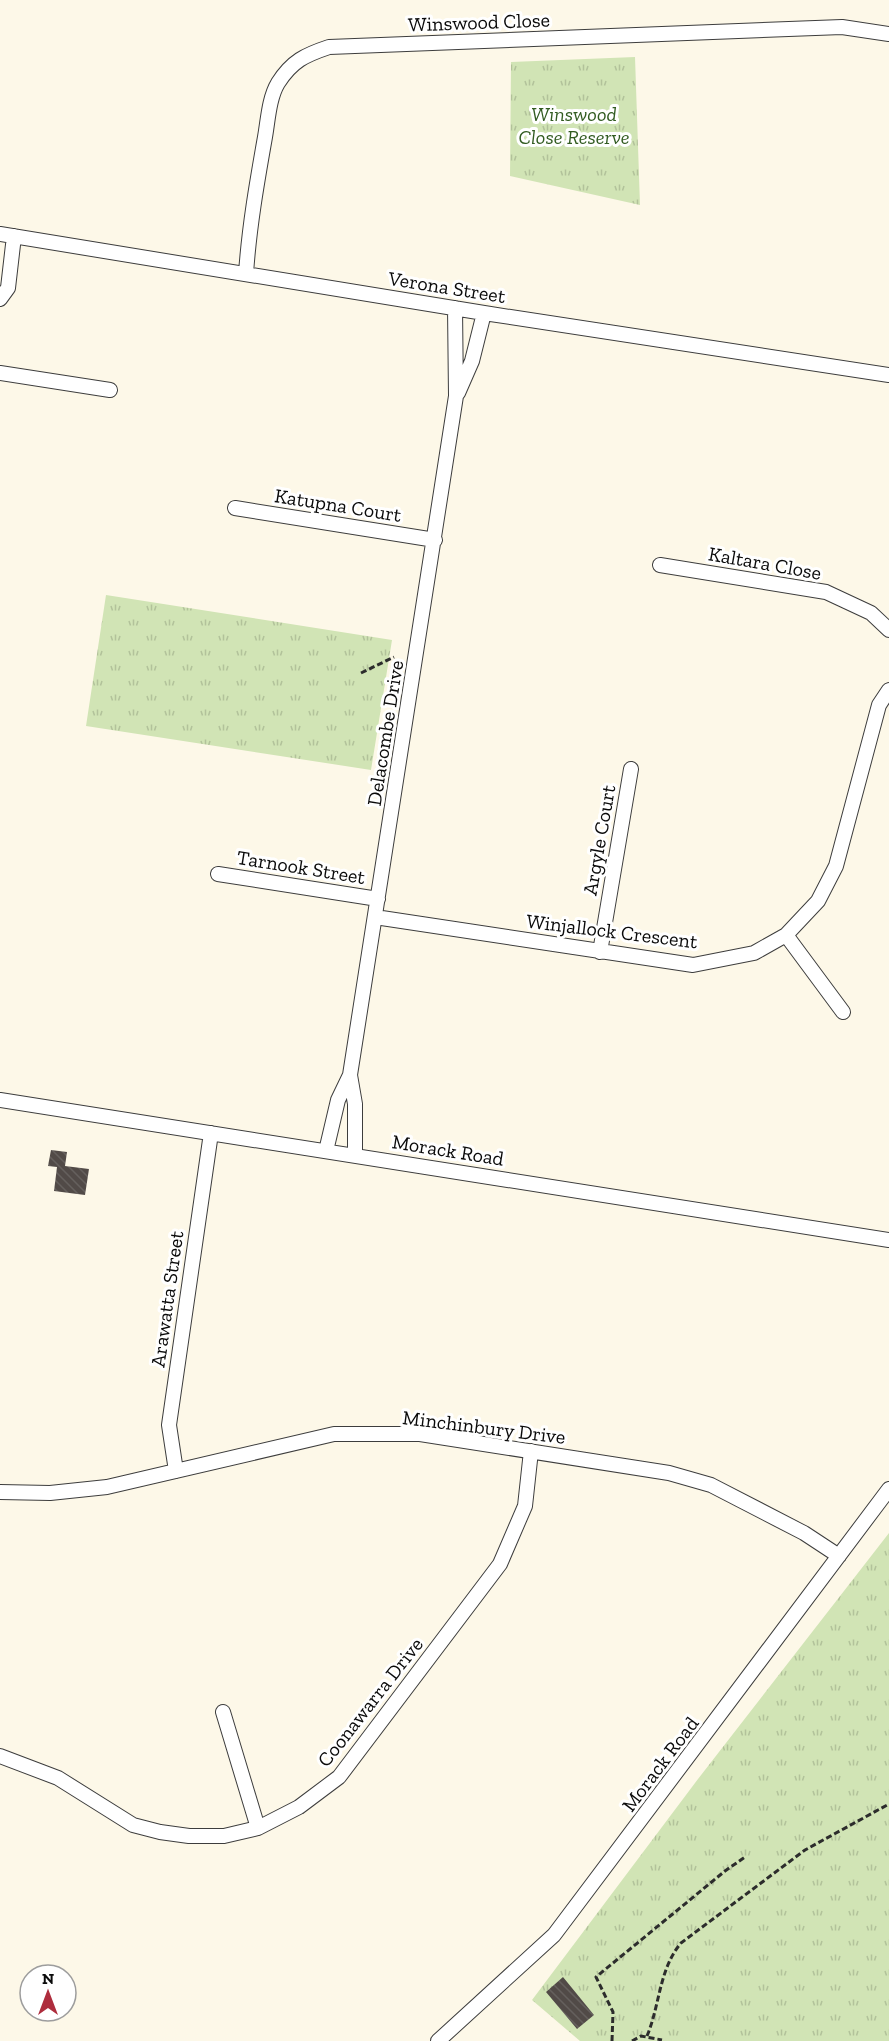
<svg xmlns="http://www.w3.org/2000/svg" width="889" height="2041" font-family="'Zilla Slab',serif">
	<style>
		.grass { fill: url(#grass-tufts) }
		.building { fill: url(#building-back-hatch) }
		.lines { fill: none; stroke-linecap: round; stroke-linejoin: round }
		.minor-casing { stroke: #3d3d3d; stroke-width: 16 }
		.path { stroke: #2c2c2c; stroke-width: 3; stroke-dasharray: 6 3; stroke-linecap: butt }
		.minor { stroke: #fff; stroke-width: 14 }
		.labels { text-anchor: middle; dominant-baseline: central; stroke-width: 6; stroke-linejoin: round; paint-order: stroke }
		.street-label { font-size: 20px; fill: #0a0a0a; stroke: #fff }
		.park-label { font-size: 20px; font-style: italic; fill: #315b20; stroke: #fff }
	</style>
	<defs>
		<pattern id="grass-tufts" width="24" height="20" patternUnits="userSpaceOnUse" patternTransform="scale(1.5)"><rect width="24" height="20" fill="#d1e4b5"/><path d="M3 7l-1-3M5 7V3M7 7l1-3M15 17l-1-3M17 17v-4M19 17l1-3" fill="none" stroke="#b2c29a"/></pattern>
		<pattern id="building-back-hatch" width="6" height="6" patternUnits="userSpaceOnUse" patternTransform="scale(1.5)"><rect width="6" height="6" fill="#514a47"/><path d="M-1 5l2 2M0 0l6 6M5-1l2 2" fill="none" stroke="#65605d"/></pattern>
	</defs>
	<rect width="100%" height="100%" fill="#fdf8e8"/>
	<path class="grass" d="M635 57 640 205 510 176 511 62Z
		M106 595 392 640 371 770 86 726Z
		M889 1533V2041H580L532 2000 698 1779Z"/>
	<path class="building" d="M51 1150 67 1152 65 1166 89 1169 85 1195 54 1191 57 1167 48 1166Z
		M563 1977 594 2015 577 2029 546 1992Z"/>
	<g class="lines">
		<g class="minor-casing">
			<path id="minor" d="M0 234 484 313 889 375
				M246 274C249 228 257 182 265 137 268 120 269 98 278 83 292 61 305 55 329 47L842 27 889 34
				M0 299 8 288 14 236
				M0 373 110 390
				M458 393 472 361 484 313
				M235 508 435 540
				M660 565 826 592 871 613 889 630
				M218 874 378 899
				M375 917 693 965 754 953 786 935 818 901 836 866 879 705 889 690
				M786 935 843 1012
				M600 952 631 769
				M0 1100 889 1240
				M326 1151 338 1100 350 1075
				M355 1155V1104L350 1075 456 396 455 308
				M176 1471 169 1425 211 1133
				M0 1492 50 1493 107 1487 334 1434H420L669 1473 711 1485 804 1533 839 1556
				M223 1712 258 1828
				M0 1756 58 1778 133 1825 160 1832 189 1836H224L258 1828 299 1807 339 1777 500 1564 525 1506 531 1451
				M438 2041 554 1935 889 1489"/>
		</g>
		<path class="path" d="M361 673 394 657
			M647 2036C660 2005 659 1969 681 1943L805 1850 889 1804
			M612 2041 613 2012 596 1977 725 1871 745 1857
			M632 2041 641 2036 662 2040"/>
		<use href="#minor" class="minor"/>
	</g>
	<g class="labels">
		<g class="street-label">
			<text transform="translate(479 22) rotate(-2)">Winswood Close</text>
			<text transform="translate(447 287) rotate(9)">Verona Street</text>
			<text transform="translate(338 505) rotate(9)">Katupna Court</text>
			<text transform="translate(765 563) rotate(10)">Kaltara Close</text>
			<text transform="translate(385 733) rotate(-81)">Delacombe Drive</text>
			<text transform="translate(599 840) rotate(-80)">Argyle Court</text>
			<text transform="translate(301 867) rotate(9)">Tarnook Street</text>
			<text transform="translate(612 931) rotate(7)">Winjallock Crescent</text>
			<text transform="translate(448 1150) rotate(9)">Morack Road</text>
			<text transform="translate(167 1299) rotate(-82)">Arawatta Street</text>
			<text transform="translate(484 1427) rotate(7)">Minchinbury Drive</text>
			<text transform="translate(370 1702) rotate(-52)">Coonawarra Drive</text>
			<text transform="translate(660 1764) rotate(-53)">Morack Road</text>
		</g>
		<g class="park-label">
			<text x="574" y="114">Winswood<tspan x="574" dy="23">Close Reserve</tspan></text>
		</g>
	</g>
	<g transform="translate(48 1993)"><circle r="28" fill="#ffffff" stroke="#9d9d9d" stroke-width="1.5"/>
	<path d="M0-4.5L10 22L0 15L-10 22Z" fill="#ae2d3d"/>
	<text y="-9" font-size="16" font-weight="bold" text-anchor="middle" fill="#0a0a0a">N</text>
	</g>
</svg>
